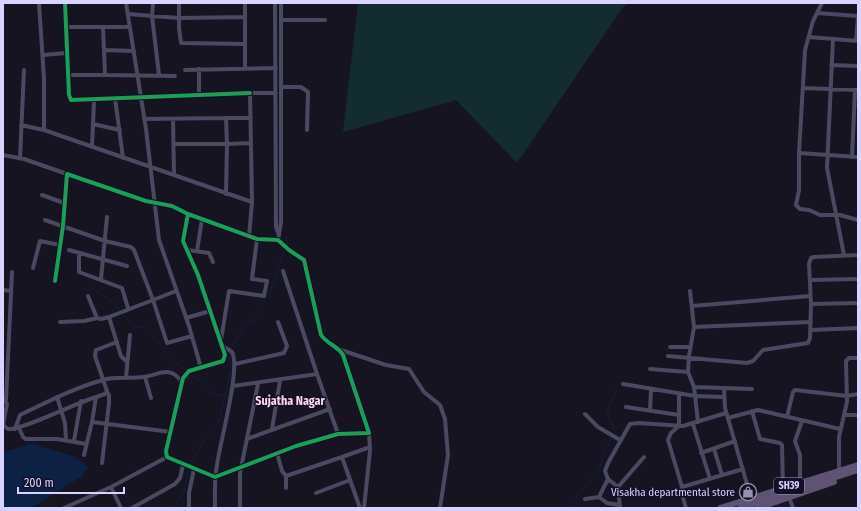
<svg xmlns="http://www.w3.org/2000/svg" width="861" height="511" font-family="'Fira Sans Condensed',sans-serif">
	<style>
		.green { fill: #132c2d }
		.water { fill: #0d2144 }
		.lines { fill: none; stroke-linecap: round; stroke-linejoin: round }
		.stream { stroke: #0d2144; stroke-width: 1 }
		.minor { stroke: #4a4962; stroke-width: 4 }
		.primary { stroke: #5e5373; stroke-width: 6 }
		.cycleway-casing { stroke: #130f26; stroke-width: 6 }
		.cycleway { stroke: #1a9f57; stroke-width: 4 }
		.labels { text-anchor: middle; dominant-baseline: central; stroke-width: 3; stroke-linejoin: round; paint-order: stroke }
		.shield { fill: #130f26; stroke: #9e99be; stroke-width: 1 }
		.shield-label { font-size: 10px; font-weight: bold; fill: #d9d4ff }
		.poi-label { font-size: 11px; fill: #d9d4ff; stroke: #130f26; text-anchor: end }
		.neighbourhood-label { font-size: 12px; font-weight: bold; fill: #ffd6f0; stroke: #130f26 }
	</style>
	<rect width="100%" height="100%" fill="#161421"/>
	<path class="green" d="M358 3H630L623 7 517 163 456 100 343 132Z"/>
	<path class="water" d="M32 444 73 456 88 467 82 476 36 505 29 508H3V452Z"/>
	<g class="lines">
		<path class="stream" d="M286 246 287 235
			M96 291 110 300 120 310
			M122 313 133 326 147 328 174 361 187 371
			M230 349 246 324 253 321 262 306 270 292 285 248
			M189 374 204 383 212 393 224 396
			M613 435 615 431 608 416V409L617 389
			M190 464 205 439 219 421 231 371 229 352
			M174 508 184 491 189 467
			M567 508 599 470 606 449 612 438"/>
		<path class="minor" d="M39 3 44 79V130L252 202
			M65 3 69 95 71 100 250 93
			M126 3 146 129 159 240 189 326 201 368
			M153 3 152 16 159 75
			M179 3V28L181 43 245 44
			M245 3V68
			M275 3 276 227 279 235
			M822 3 813 21 805 50 799 153V190L796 205 800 209 809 210 820 215H840L858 220
			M817 13 858 16
			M128 14 179 18 244 17
			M281 20H325
			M65 27H130
			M809 37 858 41
			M833 39 827 168 844 255
			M856 41 858 17
			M104 50 134 51
			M43 55 67 53
			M831 65 858 66
			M185 70 276 68
			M68 75H105L103 27
			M105 75 175 76
			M281 87H301L308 92 307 130
			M803 88 858 90
			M199 94V69
			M115 98 123 158
			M94 100 93 124 120 130
			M144 119 226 118
			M173 119 174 175
			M21 125 44 130
			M174 144H227L226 118H251
			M92 146 93 124
			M799 153 858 157
			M3 155 24 159 67 174
			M852 157 855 90
			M20 158 24 70
			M226 194 227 144 251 143
			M42 195 64 203
			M45 220 105 241 131 247 134 250 153 300 109 317 121 356 127 362
			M249 237 252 202 250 93H276
			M278 240 281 222V3
			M69 250 127 266
			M187 250 209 253 213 262
			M197 251 202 219
			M79 253V272L122 288 128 308
			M858 255 814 257 811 258 809 264 811 304 858 303
			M33 268 40 241 60 245
			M283 271 317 374
			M101 279 107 217
			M810 280 858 279
			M55 281 63 226 67 174 146 201 172 206 188 214 257 239 278 240 289 250 304 260 321 335C327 344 338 346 343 355L369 433 338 434 296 446 215 477 167 457 166 451 183 378 189 371 223 361 225 355 198 275 183 241 188 214
			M3 290 11 291
			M176 291 153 300 167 343 192 336
			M690 291 694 327 689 356 688 372 694 387 698 422
			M88 296 97 318 101 319 109 317
			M692 306 810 296
			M186 318 210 311
			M60 322 84 321 97 318
			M694 327 811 322
			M811 330 858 328
			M221 340 229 291 264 296 267 281 252 279 257 239
			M670 347H690
			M341 350 386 365 409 369 424 392 440 405 445 419 448 455 440 508
			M668 356 747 363 753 361 763 350 808 343 810 338 811 304
			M235 364 284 353 287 346 278 322
			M650 369 688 372
			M145 377 151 398
			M126 378 130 335
			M623 384 695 396 724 397
			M233 386 317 374 338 434
			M694 387 752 389
			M724 388 725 408 751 498
			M679 394V426L671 433 668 440 682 487
			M57 397 65 423 66 440
			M96 397 105 394 107 391 95 356 96 350 117 342
			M3 398 7 404 3 425 8 429C20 431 78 402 96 397L92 422 171 432
			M6 400 12 272
			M626 407 679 415
			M650 410 651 390
			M752 411 760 439 780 443 782 445 783 488
			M585 414 598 427 620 440
			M845 415H858
			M787 417 793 392 795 390 847 396 858 394
			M728 418 758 410 840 429
			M693 424 710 479
			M19 428 23 437 26 439H57L86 444
			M15 429 20 415C47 402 74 388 103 380 115 376 130 379 143 377 159 375 170 365 181 381
			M272 429 280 381
			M247 439 330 409
			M74 441 81 401
			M714 449 722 475
			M277 453 282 471 286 476 342 457 360 508
			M701 453 735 441
			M84 455 92 422
			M342 457 370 447
			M102 463 109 403V395L107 392
			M839 471V437L847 402 846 361 849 358H858
			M800 483V455L795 441 802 421
			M111 487 121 508
			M618 487 644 457
			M286 488V476
			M316 493 350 480
			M599 497 608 479
			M789 497 793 508
			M585 499 599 497 607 503 619 505
			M64 508 111 487 167 457
			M132 508 175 484 180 478 183 465
			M189 508V493L194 469
			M215 508C215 493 214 479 217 465 220 442 241 368 232 352L223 346
			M240 508V473L258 384
			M364 508 370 451 369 433
			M620 508 618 487 608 479 605 471 608 463 630 424 638 423 683 426 726 413
			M686 508 681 491 682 487 743 469"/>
		<path class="primary" d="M720 508 858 465
			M740 508 858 470
			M758 508 834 482"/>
		<g class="cycleway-casing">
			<path id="cycleway" d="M65 3 69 95 71 100 250 93
				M55 281 63 226 67 174 146 201 172 206 188 214 257 239 278 240 289 250 304 260 321 335C327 344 338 346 343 355L369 433 338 434 296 446 215 477 167 457 166 451 183 378 189 371 223 361 225 355 198 275 183 241 188 214"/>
		</g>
		<use href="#cycleway" class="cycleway"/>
	</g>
	<defs>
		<g id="shop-ring" transform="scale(0.9)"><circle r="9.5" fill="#130f26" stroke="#9591b1" stroke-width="1.5"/><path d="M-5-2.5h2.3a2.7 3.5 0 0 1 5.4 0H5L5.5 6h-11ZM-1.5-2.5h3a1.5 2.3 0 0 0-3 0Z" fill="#9591b1"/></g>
	</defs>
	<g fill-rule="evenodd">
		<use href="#shop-ring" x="748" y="492"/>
	</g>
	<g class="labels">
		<rect class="shield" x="774" y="478" width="30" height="16" rx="3"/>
		<g class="shield-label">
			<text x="789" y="486">SH39</text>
		</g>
		<g class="poi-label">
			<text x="735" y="492">Visakha departmental store</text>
		</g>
		<g class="neighbourhood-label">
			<text x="290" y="401">Sujatha Nagar</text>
		</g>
	</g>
	<rect width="861" height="511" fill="none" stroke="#d9d4ff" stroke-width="8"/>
	<path d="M18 487v6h106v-6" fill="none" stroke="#d9d4ff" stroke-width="2"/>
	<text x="24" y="487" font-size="12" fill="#d9d4ff" stroke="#130f26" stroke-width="3" paint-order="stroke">200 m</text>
</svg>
